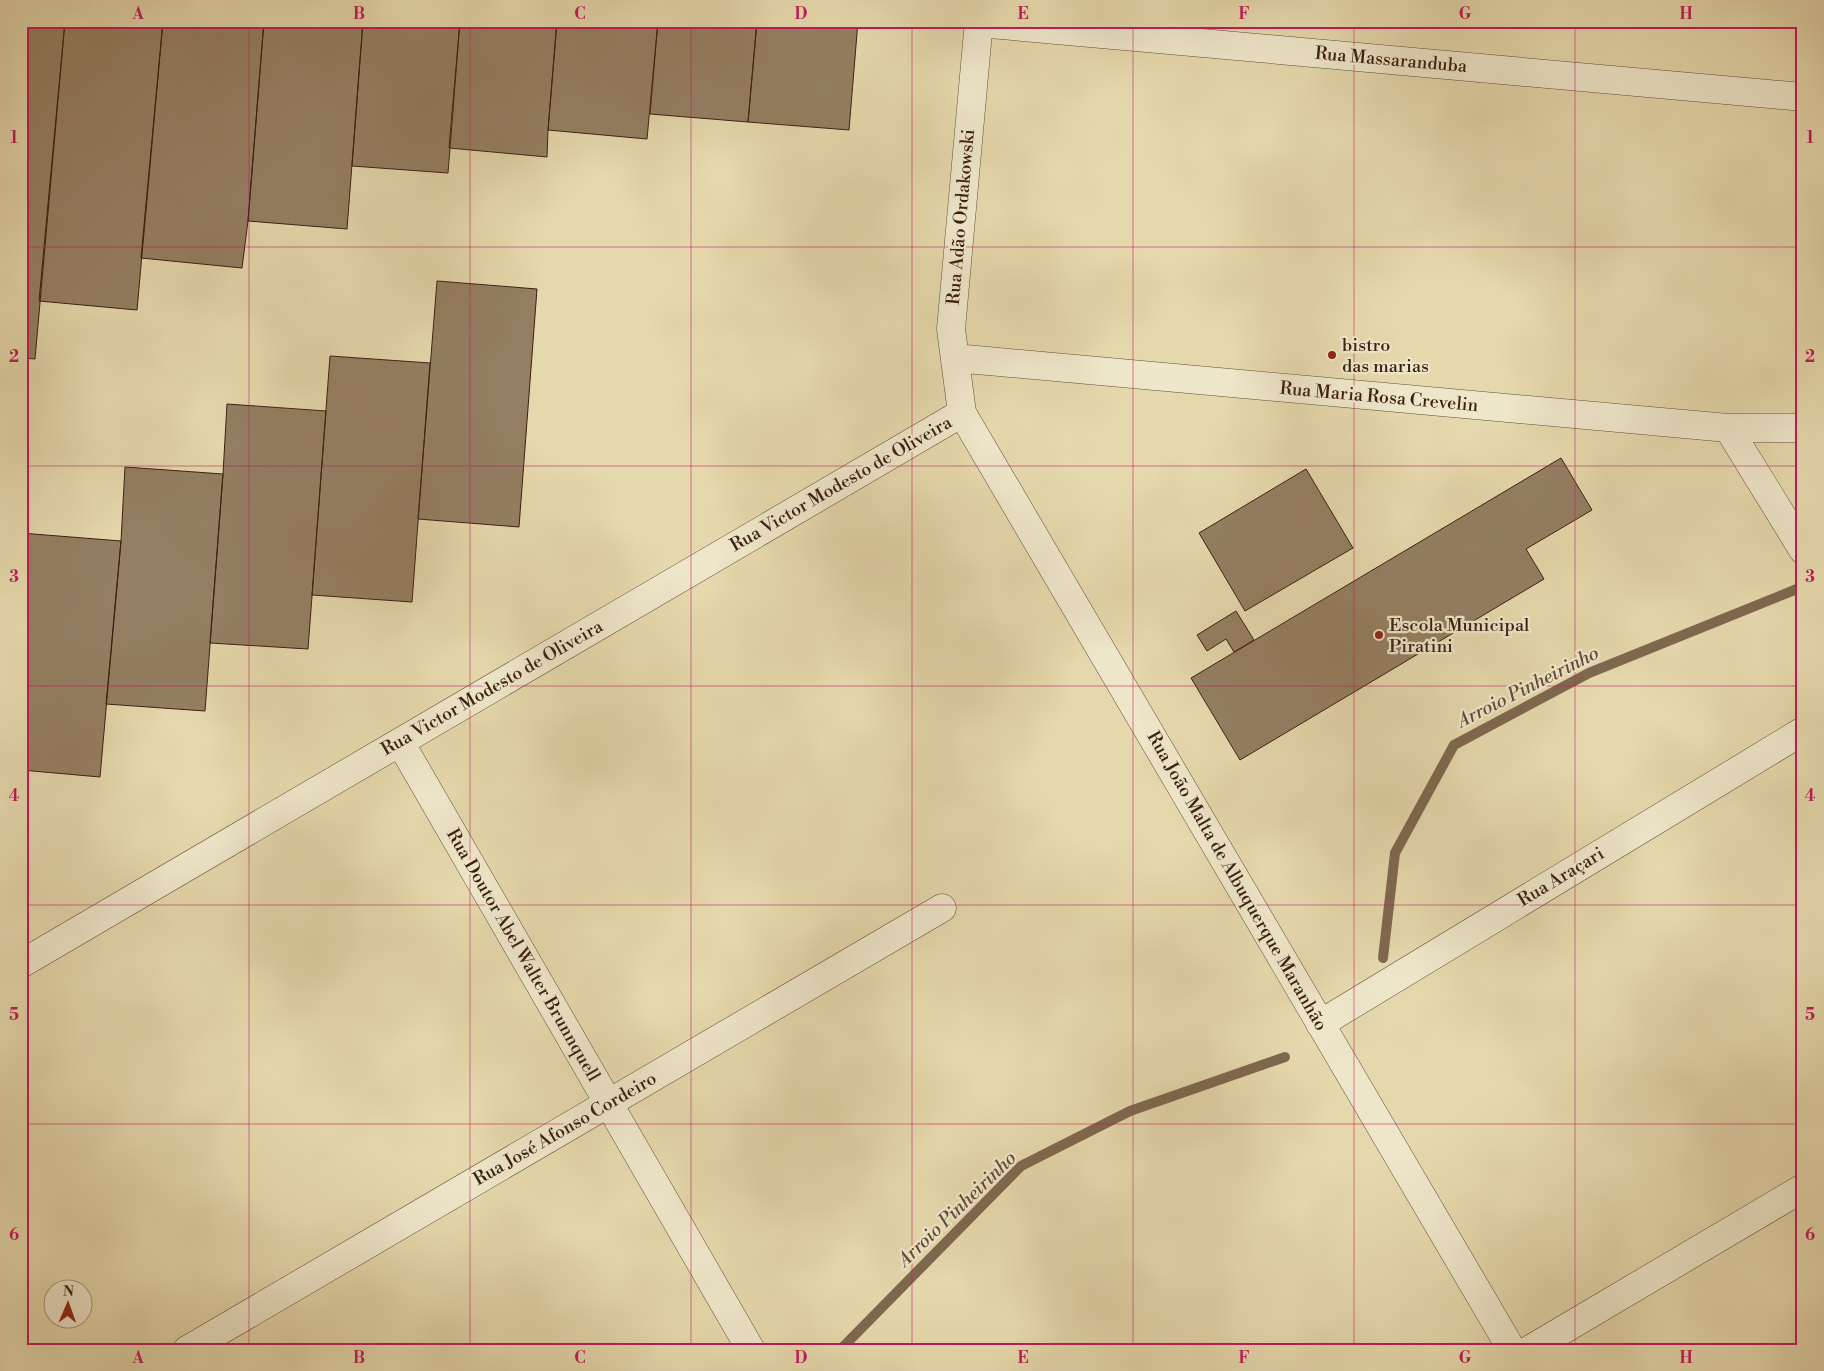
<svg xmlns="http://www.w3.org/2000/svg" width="1824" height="1371" font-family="'Libre Bodoni',serif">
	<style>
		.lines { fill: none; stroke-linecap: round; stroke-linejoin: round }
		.stream { stroke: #7f684f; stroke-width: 10 }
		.building { fill: #947f62; stroke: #3c1f12 }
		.minor-casing { stroke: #664d38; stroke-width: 29 }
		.tertiary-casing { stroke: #664d38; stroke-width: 29 }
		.minor { stroke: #eee6c9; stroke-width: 28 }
		.tertiary { stroke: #eee6c9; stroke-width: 28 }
		.grid { fill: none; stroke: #c2185b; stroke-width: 1; stroke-opacity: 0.55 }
		.poi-dot { fill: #8f2418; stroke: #eee6c9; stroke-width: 2 }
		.labels { text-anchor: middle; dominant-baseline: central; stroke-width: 4.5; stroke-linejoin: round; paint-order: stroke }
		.street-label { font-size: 18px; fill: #3c1f12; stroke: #eee6c9 }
		.poi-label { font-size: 18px; fill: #3c1f12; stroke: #eee6c9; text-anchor: start }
		.water-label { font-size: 19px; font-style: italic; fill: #634a36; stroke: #eee6c9 }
		.neatline { fill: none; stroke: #c2185b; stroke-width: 2 }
		.grid-label { font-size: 16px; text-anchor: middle; font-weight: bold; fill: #c2185b }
	</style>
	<rect width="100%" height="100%" fill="#e5d8ac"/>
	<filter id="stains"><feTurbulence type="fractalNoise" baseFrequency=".004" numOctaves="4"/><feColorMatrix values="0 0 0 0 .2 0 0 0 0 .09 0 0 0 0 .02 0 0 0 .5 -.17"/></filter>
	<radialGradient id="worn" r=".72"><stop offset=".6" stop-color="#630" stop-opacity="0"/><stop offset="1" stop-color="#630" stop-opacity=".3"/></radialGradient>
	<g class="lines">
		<path class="stream" d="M1383 958 1395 853 1454 745 1589 673 1797 589 1803 585
			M840 1350 1021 1166 1130 1111 1285 1057"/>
	</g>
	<path class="building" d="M21 21H65L35 359 21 358Z
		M65 21H163L137 310 39 301Z
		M163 21H264L248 221 242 268 141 258Z
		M264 21H363L347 229 248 221Z
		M363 21H460L448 173 352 166Z
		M460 21H557L548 130 547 157 449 148Z
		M557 21H658L647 139 548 130Z
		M658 21H757L748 122 650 114Z
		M757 21H858L849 130 748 122Z
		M437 281 537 289 519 527 418 519Z
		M330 356 430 363 412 602 312 595Z
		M227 404 326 411 308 649 210 643 223 474Z
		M1561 458 1592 510 1526 549 1544 579 1240 760 1191 678Z
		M125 467 223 474 205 711 106 704 121 541Z
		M1306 469 1353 548 1245 611 1199 533Z
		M21 533 121 541 100 777 21 770Z
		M1236 611 1254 640 1234 652 1226 639 1207 651 1197 635Z"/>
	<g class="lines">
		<g class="minor-casing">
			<path id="minor" d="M979 21 951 329 962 413 1512 1350
				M979 23 1803 97
				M955 358 1728 428H1803
				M1728 428 1803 550
				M400 742 751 1350
				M21 964 962 413
				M1320 1024 1803 731
				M187 1350 942 908"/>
		</g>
		<g class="tertiary-casing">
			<path id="tertiary" d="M1529 1350 1803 1188"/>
		</g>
		<use href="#minor" class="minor"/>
		<use href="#tertiary" class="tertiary"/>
	</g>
	<path class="grid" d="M249 21V1350M470 21V1350M691 21V1350M912 21V1350M1133 21V1350M1354 21V1350M1575 21V1350M21 247H1803M21 466H1803M21 686H1803M21 905H1803M21 1124H1803"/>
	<g class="poi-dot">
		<circle cx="1332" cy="355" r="5"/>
		<circle cx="1379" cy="635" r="5"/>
	</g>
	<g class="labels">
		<g class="street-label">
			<text transform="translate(1391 60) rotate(5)">Rua Massaranduba</text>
			<text transform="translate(961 217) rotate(-85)">Rua Adão Ordakowski</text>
			<text transform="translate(1379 397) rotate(5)">Rua Maria Rosa Crevelin</text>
			<text transform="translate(841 484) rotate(-30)">Rua Victor Modesto de Oliveira</text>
			<text transform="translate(492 688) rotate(-30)">Rua Victor Modesto de Oliveira</text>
			<text transform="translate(1561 877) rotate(-31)">Rua Araçari</text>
			<text transform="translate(1237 881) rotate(60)">Rua João Malta de Albuquerque Maranhão</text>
			<text transform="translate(523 955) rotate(60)">Rua Doutor Abel Walter Brunnquell</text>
			<text transform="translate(565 1129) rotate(-30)">Rua José Afonso Cordeiro</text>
		</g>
		<g class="poi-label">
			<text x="1342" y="345">bistro<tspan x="1342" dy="21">das marias</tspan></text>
			<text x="1389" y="625">Escola Municipal<tspan x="1389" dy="21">Piratini</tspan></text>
		</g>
		<g class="water-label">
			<text transform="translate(1528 687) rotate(-27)">Arroio Pinheirinho</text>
			<text transform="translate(957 1209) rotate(-44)">Arroio Pinheirinho</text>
		</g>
	</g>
	<rect width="1824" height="1371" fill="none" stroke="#e5d8ac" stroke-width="55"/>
	<g transform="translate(68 1304) rotate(2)"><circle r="24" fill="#eee6c9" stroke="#a79680"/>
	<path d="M0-4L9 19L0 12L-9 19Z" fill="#8f2418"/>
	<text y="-8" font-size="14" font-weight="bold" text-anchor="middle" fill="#3c1f12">N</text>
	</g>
	<rect x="28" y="28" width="1768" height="1316" class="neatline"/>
	<g class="grid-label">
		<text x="138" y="19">A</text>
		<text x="359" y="19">B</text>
		<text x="580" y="19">C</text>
		<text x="801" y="19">D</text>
		<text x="1023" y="19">E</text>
		<text x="1244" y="19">F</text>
		<text x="1465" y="19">G</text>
		<text x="1686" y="19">H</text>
		<text x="14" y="143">1</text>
		<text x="1810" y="143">1</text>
		<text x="14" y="362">2</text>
		<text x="1810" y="362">2</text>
		<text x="14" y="582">3</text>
		<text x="1810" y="582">3</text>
		<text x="14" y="801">4</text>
		<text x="1810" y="801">4</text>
		<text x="14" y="1020">5</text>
		<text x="1810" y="1020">5</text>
		<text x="14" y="1240">6</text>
		<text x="1810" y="1240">6</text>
		<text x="138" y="1363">A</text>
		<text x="359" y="1363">B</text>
		<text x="580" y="1363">C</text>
		<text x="801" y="1363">D</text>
		<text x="1023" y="1363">E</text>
		<text x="1244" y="1363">F</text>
		<text x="1465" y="1363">G</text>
		<text x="1686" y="1363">H</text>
	</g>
	<rect width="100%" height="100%" filter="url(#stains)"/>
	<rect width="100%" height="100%" fill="url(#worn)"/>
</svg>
